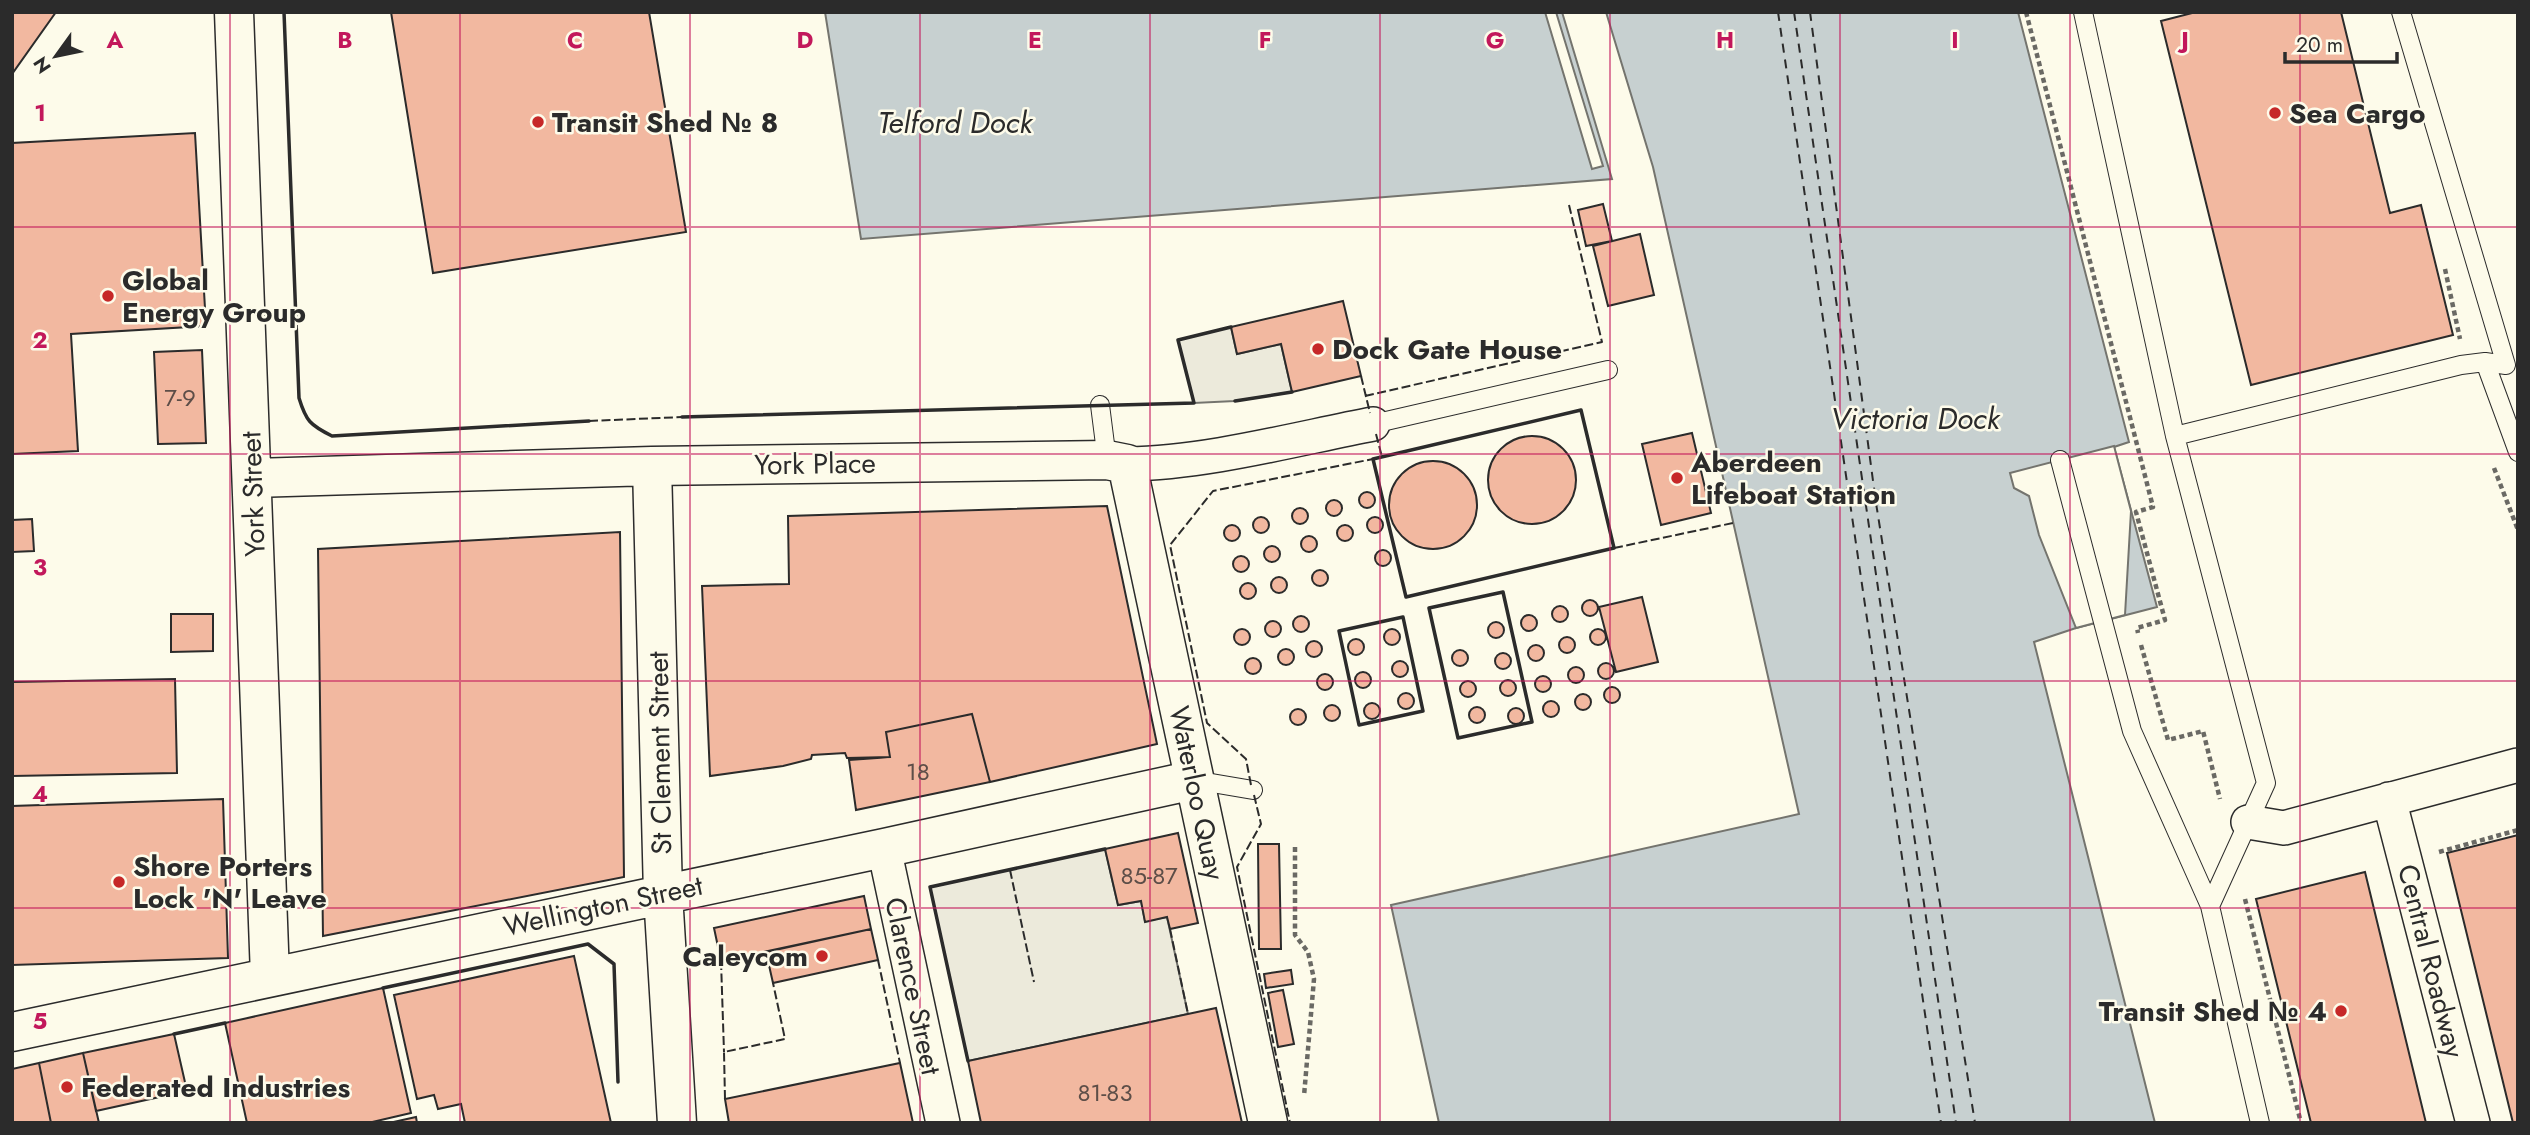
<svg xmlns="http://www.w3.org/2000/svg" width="2530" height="1135" font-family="Jost,sans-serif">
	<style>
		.parking { fill: #eceadb; stroke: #74746e; stroke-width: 2 }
		.water { fill: #c7d0d0; stroke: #74746e; stroke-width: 2 }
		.pier { fill: #fdfbea; stroke: #74746e; stroke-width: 2 }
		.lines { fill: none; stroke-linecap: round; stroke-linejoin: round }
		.ferry { stroke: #2b2b2b; stroke-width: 2; stroke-dasharray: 9 7; stroke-linecap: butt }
		.building { fill: #f2b8a0; stroke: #2b2b2b; stroke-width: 2 }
		.lane-casing { stroke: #2b2b2b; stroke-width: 20 }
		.street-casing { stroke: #2b2b2b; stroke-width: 36 }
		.secondary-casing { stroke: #2b2b2b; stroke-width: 41 }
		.path { stroke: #6a6964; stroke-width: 4.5; stroke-dasharray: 5 3.5; stroke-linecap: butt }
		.lane { stroke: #fdfbea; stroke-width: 18 }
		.street { stroke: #fdfbea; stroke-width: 33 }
		.secondary { stroke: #fdfbea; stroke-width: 38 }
		.fence { stroke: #2b2b2b; stroke-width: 2; stroke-dasharray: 9 3.5; stroke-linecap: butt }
		.wall { stroke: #2b2b2b; stroke-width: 3.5 }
		.grid { fill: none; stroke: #c2185b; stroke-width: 2; stroke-opacity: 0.55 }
		.poi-dot { fill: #c62828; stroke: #fdfbea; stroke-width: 2.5 }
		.labels { text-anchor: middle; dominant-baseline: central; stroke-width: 5; stroke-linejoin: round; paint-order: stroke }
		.number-label { font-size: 24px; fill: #5d4e48 }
		.poi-label { font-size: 28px; font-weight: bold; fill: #2b2b2b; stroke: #fdfbea; text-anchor: start }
		.street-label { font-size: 28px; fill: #2b2b2b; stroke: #fdfbea }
		.water-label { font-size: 30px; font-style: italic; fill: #2b2b2b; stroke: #fdfbea }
		.grid-label { font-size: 23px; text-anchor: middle; font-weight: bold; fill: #c2185b; stroke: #fdfbea; stroke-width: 5; stroke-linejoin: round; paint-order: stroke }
	</style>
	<rect width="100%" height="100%" fill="#fdfbea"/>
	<path class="parking" d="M1231 327 1237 354 1281 344 1292 392 1235 401 1194 403 1178 340Z
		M1105 849 1118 905 1141 901 1145 921 1167 917 1188 1014 968 1061 930 887Z"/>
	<path class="water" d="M825 12H1562L1612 179 861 239Z
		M1606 12H2018L2129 442 2114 447 2157 607 2076 628 2034 642 2155 1123H1439L1391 905 1799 814 1653 167Z"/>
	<path class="pier" d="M1545 12H1556L1603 166 1592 169Z
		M2114 446 2131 511 2125 615 2076 628 2039 535 2029 496 2014 488 2010 473Z"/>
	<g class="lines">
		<path class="ferry" d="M1778 12 1941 1123
			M1794 12 1956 1123
			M1810 12 1876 503 1975 1123"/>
	</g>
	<path class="building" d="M12 12H56L12 74Z
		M391 12H649L686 232 433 273Z
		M2196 12H2341L2390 213 2421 205 2453 335 2251 385 2161 21Z
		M195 133 206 326 71 334 78 451 12 454V143Z
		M1603 204 1612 241 1586 246 1578 210Z
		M1640 234 1654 295 1608 306 1593 246Z
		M1343 301 1361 376 1292 392 1281 344 1237 354 1231 327Z
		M202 350 206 443 158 444 154 352Z
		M1692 433 1711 513 1661 525 1642 444Z
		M1488 480a44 44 0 1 1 88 0a44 44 0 1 1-88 0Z
		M1389 505a44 44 0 1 1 88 0a44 44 0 1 1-88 0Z
		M1359 500a8 8 0 1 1 16 0a8 8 0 1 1-16 0Z
		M1326 508a8 8 0 1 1 16 0a8 8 0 1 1-16 0Z
		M1107 506 1157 744 990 782 972 714 886 732 890 757 847 758 845 753 812 755 811 759 783 766 710 776 702 586 789 584 788 516Z
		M1292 516a8 8 0 1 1 16 0a8 8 0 1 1-16 0Z
		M1253 525a8 8 0 1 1 16 0a8 8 0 1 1-16 0Z
		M1367 525a8 8 0 1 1 16 0a8 8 0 1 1-16 0Z
		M32 519 34 551 12 552V520Z
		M1337 533a8 8 0 1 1 16 0a8 8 0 1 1-16 0Z
		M1224 533a8 8 0 1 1 16 0a8 8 0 1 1-16 0Z
		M620 532 624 877 323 936 318 549Z
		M1301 544a8 8 0 1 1 16 0a8 8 0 1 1-16 0Z
		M1264 554a8 8 0 1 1 16 0a8 8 0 1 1-16 0Z
		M1375 558a8 8 0 1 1 16 0a8 8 0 1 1-16 0Z
		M1233 564a8 8 0 1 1 16 0a8 8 0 1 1-16 0Z
		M1312 578a8 8 0 1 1 16 0a8 8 0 1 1-16 0Z
		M1271 585a8 8 0 1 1 16 0a8 8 0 1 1-16 0Z
		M1240 591a8 8 0 1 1 16 0a8 8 0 1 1-16 0Z
		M1642 597 1658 662 1616 672 1599 607Z
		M1582 608a8 8 0 1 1 16 0a8 8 0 1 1-16 0Z
		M1552 614a8 8 0 1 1 16 0a8 8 0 1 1-16 0Z
		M171 614H213V651L171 652Z
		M1521 623a8 8 0 1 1 16 0a8 8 0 1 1-16 0Z
		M1293 624a8 8 0 1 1 16 0a8 8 0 1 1-16 0Z
		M1265 629a8 8 0 1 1 16 0a8 8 0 1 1-16 0Z
		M1488 630a8 8 0 1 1 16 0a8 8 0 1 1-16 0Z
		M1234 637a8 8 0 1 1 16 0a8 8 0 1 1-16 0Z
		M1590 637a8 8 0 1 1 16 0a8 8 0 1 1-16 0Z
		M1384 637a8 8 0 1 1 16 0a8 8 0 1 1-16 0Z
		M1559 645a8 8 0 1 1 16 0a8 8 0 1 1-16 0Z
		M1348 647a8 8 0 1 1 16 0a8 8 0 1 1-16 0Z
		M1306 649a8 8 0 1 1 16 0a8 8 0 1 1-16 0Z
		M1528 653a8 8 0 1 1 16 0a8 8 0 1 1-16 0Z
		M1278 657a8 8 0 1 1 16 0a8 8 0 1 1-16 0Z
		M1452 658a8 8 0 1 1 16 0a8 8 0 1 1-16 0Z
		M1495 661a8 8 0 1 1 16 0a8 8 0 1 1-16 0Z
		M1245 666a8 8 0 1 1 16 0a8 8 0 1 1-16 0Z
		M1392 669a8 8 0 1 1 16 0a8 8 0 1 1-16 0Z
		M1598 671a8 8 0 1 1 16 0a8 8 0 1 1-16 0Z
		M1568 675a8 8 0 1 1 16 0a8 8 0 1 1-16 0Z
		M1355 680a8 8 0 1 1 16 0a8 8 0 1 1-16 0Z
		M1317 682a8 8 0 1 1 16 0a8 8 0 1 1-16 0Z
		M1535 684a8 8 0 1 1 16 0a8 8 0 1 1-16 0Z
		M175 679 177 773 12 776V682Z
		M1500 688a8 8 0 1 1 16 0a8 8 0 1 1-16 0Z
		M1460 689a8 8 0 1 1 16 0a8 8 0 1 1-16 0Z
		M1604 695a8 8 0 1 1 16 0a8 8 0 1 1-16 0Z
		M1398 701a8 8 0 1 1 16 0a8 8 0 1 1-16 0Z
		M1575 702a8 8 0 1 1 16 0a8 8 0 1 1-16 0Z
		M1543 709a8 8 0 1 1 16 0a8 8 0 1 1-16 0Z
		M1364 711a8 8 0 1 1 16 0a8 8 0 1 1-16 0Z
		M1324 713a8 8 0 1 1 16 0a8 8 0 1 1-16 0Z
		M1469 715a8 8 0 1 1 16 0a8 8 0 1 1-16 0Z
		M1508 716a8 8 0 1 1 16 0a8 8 0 1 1-16 0Z
		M1290 717a8 8 0 1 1 16 0a8 8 0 1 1-16 0Z
		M972 714 990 782 856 810 849 760 890 757 886 732Z
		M223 799 228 958 12 965V806Z
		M1178 833 1198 923 1170 929 1167 917 1145 922 1141 901 1118 905 1105 849Z
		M2518 835V1123H2513L2447 853Z
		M1258 844H1279L1281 949H1259Z
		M2365 872 2426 1123H2311L2256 899Z
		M864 896 871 929 721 961 714 928Z
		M871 929 878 960 773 983 766 952Z
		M574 956 611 1123H465L461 1104 438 1109 434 1095 417 1099 394 995Z
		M1291 970 1293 984 1266 988 1264 974Z
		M383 988 411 1113 368 1123H247L225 1023Z
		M1283 990 1294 1044 1278 1047 1268 993Z
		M1216 1008 1242 1123H981L968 1061Z
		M174 1034 187 1091 96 1111 83 1053Z
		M83 1053 99 1123H51L39 1063Z
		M39 1063 51 1123H12V1069Z
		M900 1063 913 1123H729L725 1099Z
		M416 1117 417 1123H389Z"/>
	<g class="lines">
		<g class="lane-casing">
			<path id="lane" d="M2083 12 2175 436 2266 783 2210 906 2260 1123
				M2485 362 2518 452
				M1100 405 1107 460
				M1373 424 1608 370
				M2175 436 2461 365 2485 362 2506 365 2401 12
				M2060 460 2132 731 2210 906
				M1194 780 1253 790"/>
		</g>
		<g class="street-casing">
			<path id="street" d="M1127 464C1206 463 1295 439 1373 424
				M2389 799 2473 1123
				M2248 822 2284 828 2518 765
				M884 848 943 1123"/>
		</g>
		<g class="secondary-casing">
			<path id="secondary" d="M234 12 270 976
				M652 466 663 894 677 1123
				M253 478 652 466 1107 460 1127 464 1268 1123
				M12 1032 884 848 1194 780"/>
		</g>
		<path class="path" d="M2026 12 2153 507 2136 512 2165 620 2137 628 2138 633
			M2445 269 2460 339
			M2494 468 2518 530
			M2141 645 2168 740 2203 731 2220 799
			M1295 847V935L1308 952 1314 979 1304 1096
			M2439 852 2518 830
			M2245 899 2301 1123"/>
		<use href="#lane" class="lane"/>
		<use href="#street" class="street"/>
		<use href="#secondary" class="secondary"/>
		<path class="fence" d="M1361 376 1370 413
			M1365 396 1602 342 1569 205
			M589 421 682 417
			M1376 434 1382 457
			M1614 548 1733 523
			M1251 785 1246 759 1207 723 1170 545 1213 491 1373 459
			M1254 795 1261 824 1237 867 1290 1123
			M1010 870 1034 982
			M1170 929 1188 1014
			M878 960 900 1063
			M721 961 724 1052
			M725 1099 724 1052 785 1039 773 983"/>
		<path class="wall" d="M284 12 299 398C306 421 310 425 332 436L589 421
			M1235 401 1292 392
			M1581 410 1614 548 1406 597 1373 459Z
			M682 417 1194 403 1178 340 1231 327
			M1503 592 1532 722 1458 738 1429 608Z
			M1403 617 1423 711 1359 725 1339 631Z
			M383 988 588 944 614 964 618 1082
			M174 1034 225 1023
			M968 1061 930 887 1105 849"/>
	</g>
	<path class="grid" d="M230 12V1123M460 12V1123M690 12V1123M920 12V1123M1150 12V1123M1380 12V1123M1610 12V1123M1840 12V1123M2070 12V1123M2300 12V1123M12 227H2518M12 454H2518M12 681H2518M12 908H2518"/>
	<g class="poi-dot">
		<circle cx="2275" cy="113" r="7"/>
		<circle cx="538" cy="122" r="7"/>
		<circle cx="108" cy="296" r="7"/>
		<circle cx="1318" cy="349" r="7"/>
		<circle cx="1677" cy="478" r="7"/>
		<circle cx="119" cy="882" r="7"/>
		<circle cx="822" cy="956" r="7"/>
		<circle cx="2341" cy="1011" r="7"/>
		<circle cx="67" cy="1087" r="7"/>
	</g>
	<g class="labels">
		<g class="number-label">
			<text x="180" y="397">7-9</text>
			<text x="918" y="771">18</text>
			<text x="1149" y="875">85-87</text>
			<text x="1105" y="1092">81-83</text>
		</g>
		<g class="poi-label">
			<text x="2289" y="113">Sea Cargo</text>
			<text x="552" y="122">Transit Shed № 8</text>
			<text x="122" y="280">Global<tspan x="122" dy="32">Energy Group</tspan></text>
			<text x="1332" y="349">Dock Gate House</text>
			<text x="1691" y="462">Aberdeen<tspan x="1691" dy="32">Lifeboat Station</tspan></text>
			<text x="133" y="866">Shore Porters<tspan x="133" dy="32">Lock 'N' Leave</tspan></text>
			<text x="808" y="956" text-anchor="end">Caleycom</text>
			<text x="2327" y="1011" text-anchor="end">Transit Shed № 4</text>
			<text x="81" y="1087">Federated Industries</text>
		</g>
		<g class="street-label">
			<text transform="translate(815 464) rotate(-1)">York Place</text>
			<text transform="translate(253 494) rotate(-92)">York Street</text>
			<text transform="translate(660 753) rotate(-91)">St Clement Street</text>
			<text transform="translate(1197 793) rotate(78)">Waterloo Quay</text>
			<text transform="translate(603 906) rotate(-12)">Wellington Street</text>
			<text transform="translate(2431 961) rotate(76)">Central Roadway</text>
			<text transform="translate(913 986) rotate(78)">Clarence Street</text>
		</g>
		<g class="water-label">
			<text x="955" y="122">Telford Dock</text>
			<text x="1915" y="418">Victoria Dock</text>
		</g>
	</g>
	<g class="grid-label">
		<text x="115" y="48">A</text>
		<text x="345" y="48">B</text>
		<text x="575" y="48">C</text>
		<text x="805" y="48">D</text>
		<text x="1035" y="48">E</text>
		<text x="1265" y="48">F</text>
		<text x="1495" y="48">G</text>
		<text x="1725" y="48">H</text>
		<text x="1955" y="48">I</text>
		<text x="2185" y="48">J</text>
		<text x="40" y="121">1</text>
		<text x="40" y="348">2</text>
		<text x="40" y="575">3</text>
		<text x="40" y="802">4</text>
		<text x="40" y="1029">5</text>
	</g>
	<rect width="2530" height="1135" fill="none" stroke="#2b2b2b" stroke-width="28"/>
	<g transform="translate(56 56) rotate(237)" stroke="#fdfbea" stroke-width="5" paint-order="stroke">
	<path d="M0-5L12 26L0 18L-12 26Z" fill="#2b2b2b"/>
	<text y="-10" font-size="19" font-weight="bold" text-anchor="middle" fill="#2b2b2b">N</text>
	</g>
	<path d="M2285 52v10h112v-10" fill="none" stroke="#2b2b2b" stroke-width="3.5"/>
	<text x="2296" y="52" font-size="21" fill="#2b2b2b" stroke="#fdfbea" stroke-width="5" paint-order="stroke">20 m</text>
</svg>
